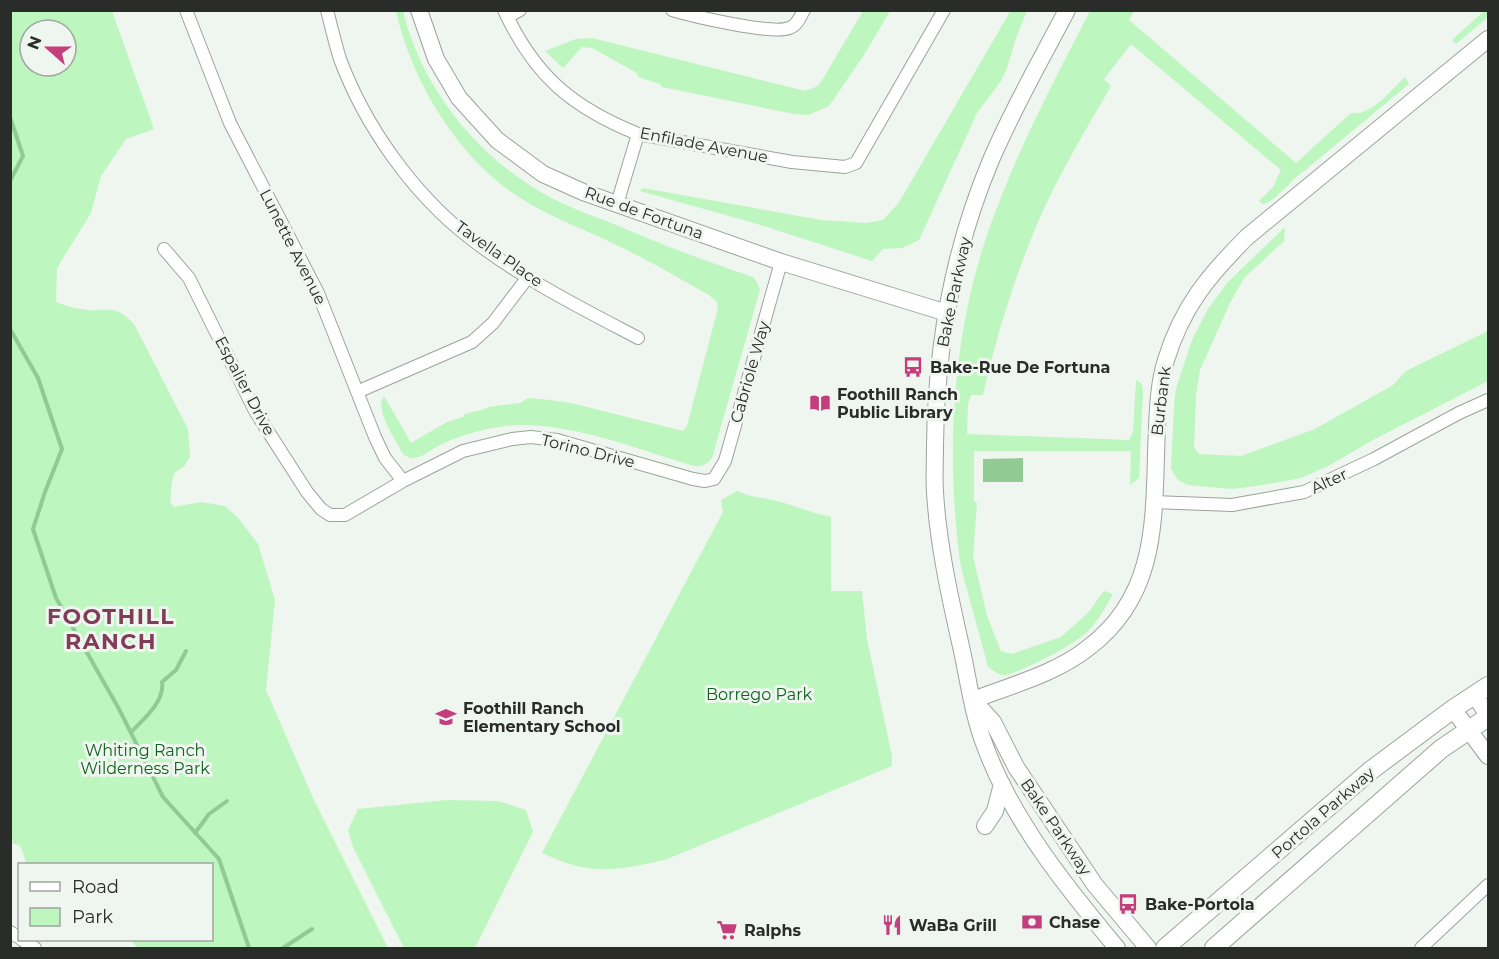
<svg xmlns="http://www.w3.org/2000/svg" width="1499" height="959" font-family="Montserrat,sans-serif">
	<style>
		.green { fill: #bdf6be; fill-rule: evenodd }
		.water { fill: #91ca93 }
		.lines { fill: none; stroke-linecap: round; stroke-linejoin: round }
		.stream { stroke: #91ca93; stroke-width: 4 }
		.street-casing { stroke: #9ca39c; stroke-width: 14 }
		.secondary-casing { stroke: #9ca39c; stroke-width: 18 }
		.primary-casing { stroke: #9ca39c; stroke-width: 20 }
		.street { stroke: #fff; stroke-width: 12 }
		.secondary { stroke: #fff; stroke-width: 16 }
		.primary { stroke: #fff; stroke-width: 18 }
		.labels { text-anchor: middle; dominant-baseline: central; stroke-width: 6; stroke-linejoin: round; paint-order: stroke }
		.street-label { font-size: 16px; fill: #292c29; stroke: #eff5ef }
		.poi-label { font-size: 16px; font-weight: bold; fill: #292c29; stroke: #eff5ef; text-anchor: start }
		.park-label { font-size: 16px; fill: #0f641f; stroke: #eff5ef }
		.district-label { font-size: 22px; font-weight: bold; letter-spacing: 1.5px; fill: #813c59; stroke: #eff5ef }
	</style>
	<rect width="100%" height="100%" fill="#eff5ef"/>
	<path class="green" d="M11 10 112 11 154 129 126 139 101 176 91 213 57 268 56 302C64 305 72 308 80 309 105 314 113 301 134 324L188 429 190 457 184 467 175 472 172 481 170 502 174 507 201 502 225 506 239 519 258 544 275 600 266 690 313 798 388 948H138L130 940H212V864H30L26 862 20 845 13 844 10 823ZM30 30H66V66H30Z
		M1011 10 1027 11 1016 38 1007 68 1001 81 977 113 919 240 902 248 883 249 872 261 754 223 640 191 643 188 821 220 865 223 883 220 898 204Z
		M1485 10 1488 11V17L1456 44 1452 40Z
		M396 11H403C422 88 476 156 546 195 570 208 596 217 621 227 665 246 708 262 753 277L757 282 760 290 712 458C707 464 703 467 694 466 639 450 563 419 506 426 483 429 460 435 440 445 432 449 423 457 415 458 411 459 407 457 403 454 396 440 374 410 384 396L411 443 447 422 463 417 465 414 485 409 488 407 520 403 528 398 550 400 571 403 683 431 687 426 718 308 717 302 709 295C675 276 643 257 608 241 572 224 535 211 503 186 450 144 411 77 396 11Z
		M863 11H890L864 55 829 106 808 115 794 114 662 87 660 84 638 77 637 73 592 48 582 47 563 68 545 51 576 39 592 38 805 91 816 87 821 82Z
		M1090 11H1134L1129 20 1296 163 1351 113C1372 116 1391 90 1405 77L1409 84 1304 171C1290 180 1278 200 1263 204L1259 201 1273 187 1281 170 1131 44 1104 79 1111 86C1085 131 1058 176 1037 224 1014 279 996 337 983 395H971L968 404 967 434 1129 440 1133 432 1136 380 1141 383 1143 390 1139 478 1130 485 1131 451H974V501L977 503 973 556 987 616 1001 651 1012 654 1061 637 1088 613 1104 591 1113 594C1105 608 1098 621 1087 632 1075 644 1021 673 1004 675 998 675 993 670 988 667 982 643 975 620 969 597 966 585 962 573 960 561 946 454 952 341 986 238 1013 158 1052 85 1090 11Z
		M1285 227 1284 241 1244 278 1229 305 1200 370 1196 396 1194 447 1199 454 1241 456 1315 429 1393 385 1406 371 1488 331V381L1373 440 1330 465 1301 478 1256 486 1232 489 1188 485 1178 480 1171 469 1174 405 1176 389 1192 340 1208 309 1228 282Z
		M737 491C752 498 768 498 784 503 800 508 815 514 831 517V591H862L867 639 892 756V766L667 859C636 867 604 874 573 865 562 862 552 857 542 853L723 512 721 500Z
		M447 800 498 801 526 810 533 832 475 948H404L353 847 348 830 358 809Z"/>
	<path class="water" d="M1023 458V482H983V459Z"/>
	<g class="lines">
		<path class="stream" d="M10 117 23 156 10 181
			M10 329 38 378 62 449 45 492 33 529 56 598 119 709 163 797 219 859 249 948
			M131 732C144 719 165 701 162 682L176 670 186 651
			M195 833 209 814 227 801
			M283 948 312 929"/>
		<g class="street-casing">
			<path id="street" d="M186 10 230 123 318 293 375 437 385 458 403 481
				M327 10C331 26 335 43 340 59 365 126 413 194 470 238 521 278 581 308 638 338
				M504 10C534 75 571 107 638 134L792 162 845 167 856 163 944 10
				M672 10C692 16 773 35 789 28 797 26 800 17 804 10
				M507 17 520 10
				M617 204 638 134
				M164 249 189 278 255 411 307 492 321 509 330 515H345L403 481 463 451 512 439 531 437 557 440 693 479 705 481 714 479 725 461 781 262
				M357 392 472 342 493 323 528 277
				M1153 502 1232 505 1304 492 1374 459 1459 413 1488 400
				M10 932 20 938
				M22 940 35 948
				M1421 948 1488 885"/>
		</g>
		<g class="secondary-casing">
			<path id="secondary" d="M419 10 436 59 459 98 497 140 543 174 583 192 781 262 947 313
				M1067 10C1041 60 1013 108 991 160 953 250 936 349 935 446 935 462 934 477 935 492 938 543 949 593 960 642 968 676 972 713 985 746 1012 820 1067 888 1117 948
				M1475 696 1488 715
				M973 700C1012 685 1055 674 1088 648 1162 593 1153 510 1157 428 1158 405 1159 382 1166 360 1182 307 1209 275 1247 237L1488 39
				M975 702 993 722 1016 767 1095 885 1148 948
				M1453 709 1488 756
				M985 826 995 811 1002 784"/>
		</g>
		<g class="primary-casing">
			<path id="primary" d="M1165 948 1370 771 1453 709 1488 686
				M1214 948 1441 749 1488 717"/>
		</g>
		<use href="#street" class="street"/>
		<use href="#secondary" class="secondary"/>
		<use href="#primary" class="primary"/>
	</g>
	<defs>
		<g id="bus-bare" transform="scale(1.62)"><path d="M-5-6H5V4H4V6H2V4H-2V6H-4V4H-5ZM-3.5-4V0h7V-4ZM-3.5 1.2v1.5H-2V1.2ZM2 1.2v1.5H3.5V1.2Z" fill="#c43d7d" stroke="#eff5ef" stroke-width="2.5" paint-order="stroke"/></g>
		<g id="library-bare" transform="scale(1.62)"><path d="M-6-4Q-3-5.5-.7-3.5V5Q-3 3-6 4ZM6-4Q3-5.5 .7-3.5V5Q3 3 6 4Z" fill="#c43d7d" stroke="#eff5ef" stroke-width="2.5" paint-order="stroke"/></g>
		<g id="school-bare" transform="scale(1.62)"><path d="M0-5L7-2L0 1L-7-2ZM-4 1L0 2.5L4 1V4Q0 6-4 4Z" fill="#c43d7d" stroke="#eff5ef" stroke-width="2.5" paint-order="stroke"/></g>
		<g id="bank-bare" transform="scale(1.62)"><path d="M-6-4H6V4H-6ZM0-2.3a2.3 2.3 0 1 0 0 4.6a2.3 2.3 0 1 0 0-4.6Z" fill="#c43d7d" stroke="#eff5ef" stroke-width="2.5" paint-order="stroke"/></g>
		<g id="restaurant-bare" transform="scale(1.62)"><path d="M-5-6h1v4h1v-4h1v4h1v-4h1v5L-1.5 .5V6h-2V.5L-5-1ZM5-6V6H3V1.5H1.5Q1.5-4 5-6Z" fill="#c43d7d" stroke="#eff5ef" stroke-width="2.5" paint-order="stroke"/></g>
		<g id="supermarket-bare" transform="scale(1.62)"><path d="M-6-5.5h2.5l.6 2H6L4.5 2H-2.5L-4.4-4H-6ZM-1.5 3.2a1.3 1.3 0 1 0 .1 0ZM3 3.2a1.3 1.3 0 1 0 .1 0Z" fill="#c43d7d" stroke="#eff5ef" stroke-width="2.5" paint-order="stroke"/></g>
	</defs>
	<g fill-rule="evenodd">
		<use href="#bus-bare" x="913" y="367"/>
		<use href="#library-bare" x="820" y="403"/>
		<use href="#school-bare" x="446" y="717"/>
		<use href="#bus-bare" x="1128" y="904"/>
		<use href="#bank-bare" x="1032" y="922"/>
		<use href="#restaurant-bare" x="892" y="925"/>
		<use href="#supermarket-bare" x="727" y="930"/>
	</g>
	<g class="labels">
		<g class="street-label">
			<text transform="translate(704 145) rotate(11)">Enfilade Avenue</text>
			<text transform="translate(644 213) rotate(20)">Rue de Fortuna</text>
			<text transform="translate(293 247) rotate(63)">Lunette Avenue</text>
			<text transform="translate(499 254) rotate(35)">Tavella Place</text>
			<text transform="translate(954 292) rotate(-78)">Bake Parkway</text>
			<text transform="translate(750 372) rotate(-74)">Cabriole Way</text>
			<text transform="translate(245 386) rotate(62)">Espalier Drive</text>
			<text transform="translate(1161 401) rotate(-83)">Burbank</text>
			<text transform="translate(588 451) rotate(14)">Torino Drive</text>
			<text transform="translate(1329 481) rotate(-25)">Alter</text>
			<text transform="translate(1323 813) rotate(-41)">Portola Parkway</text>
			<text transform="translate(1056 827) rotate(56)">Bake Parkway</text>
		</g>
		<g class="poi-label">
			<text x="930" y="367">Bake-Rue De Fortuna</text>
			<text x="837" y="394">Foothill Ranch<tspan x="837" dy="18">Public Library</tspan></text>
			<text x="463" y="708">Foothill Ranch<tspan x="463" dy="18">Elementary School</tspan></text>
			<text x="1145" y="904">Bake-Portola</text>
			<text x="1049" y="922">Chase</text>
			<text x="909" y="925">WaBa Grill</text>
			<text x="744" y="930">Ralphs</text>
		</g>
		<g class="park-label">
			<text x="759" y="694">Borrego Park</text>
			<text x="145" y="750">Whiting Ranch<tspan x="145" dy="18">Wilderness Park</tspan></text>
		</g>
		<g class="district-label">
			<text x="111" y="616">FOOTHILL<tspan x="111" dy="25">RANCH</tspan></text>
		</g>
	</g>
	<rect width="1499" height="959" fill="none" stroke="#292c29" stroke-width="24"/>
	<rect x="18" y="863" width="195" height="78" fill="#eff5ef" stroke="#a0a5a0" stroke-width="1.5"/>
	<rect x="30" y="882" width="30" height="9" fill="#ffffff" stroke="#a0a5a0" stroke-width="1.5"/>
	<text x="72" y="893" font-size="18" fill="#292c29">Road</text>
	<rect x="30" y="908" width="30" height="18" fill="#bdf6be" stroke="#a0a5a0" stroke-width="1.5"/>
	<text x="72" y="923" font-size="18" fill="#292c29">Park</text>
	<g transform="translate(48 48) rotate(291)"><circle r="28" fill="#eff5ef" stroke="#a0a5a0" stroke-width="1.5"/>
	<path d="M0-4.5L10 22L0 15L-10 22Z" fill="#c43d7d"/>
	<text y="-9" font-size="16" font-weight="bold" text-anchor="middle" fill="#292c29">N</text>
	</g>
</svg>
